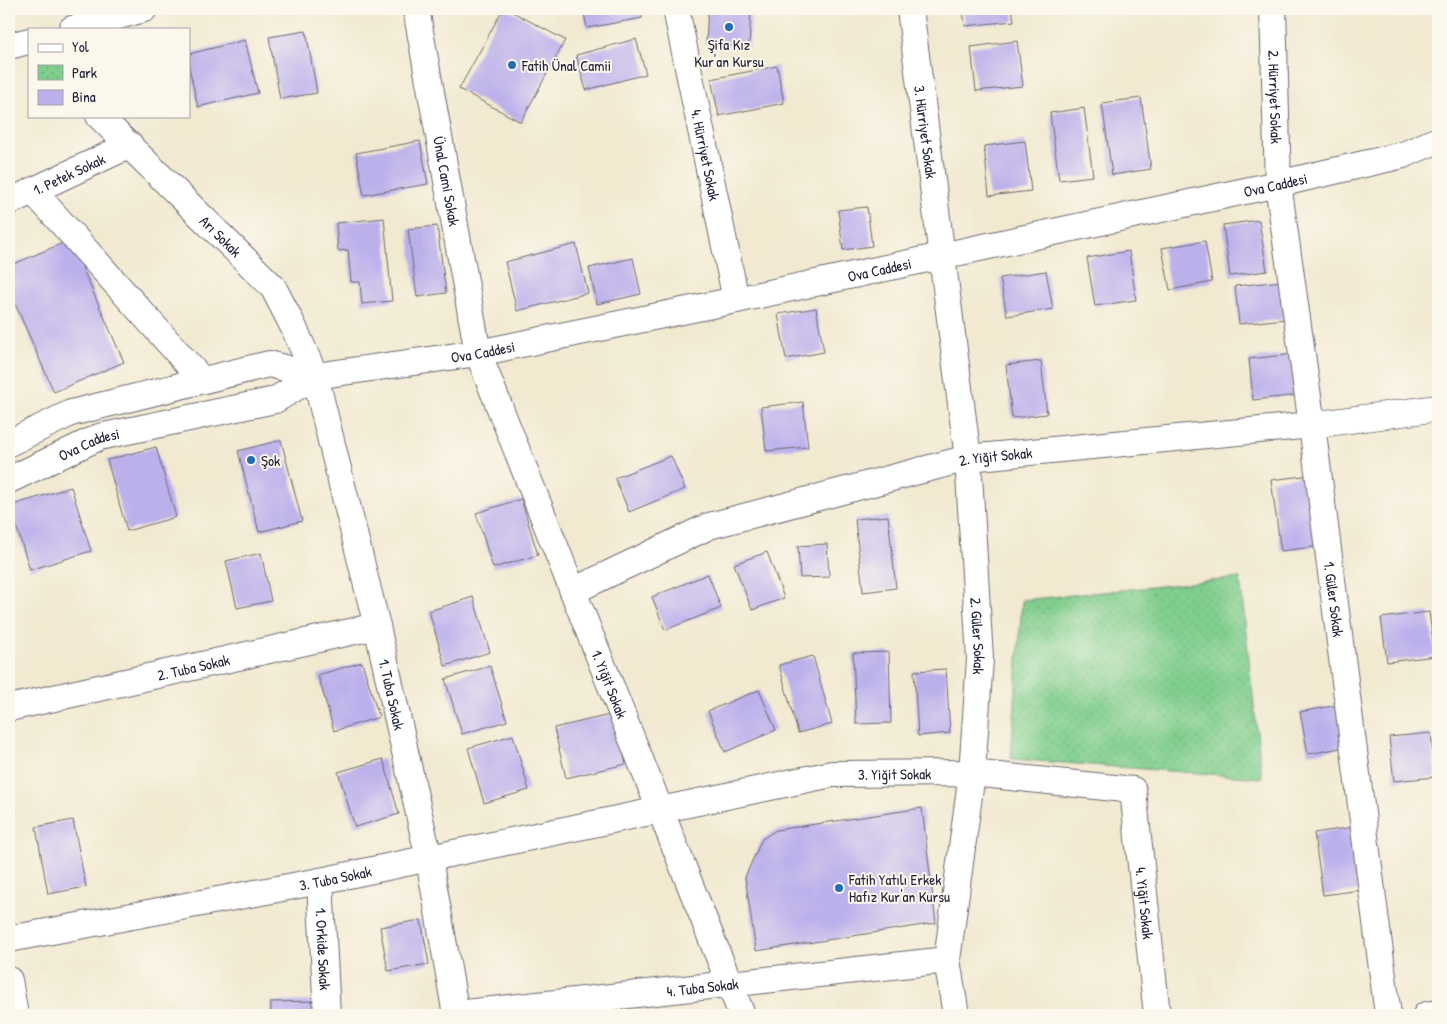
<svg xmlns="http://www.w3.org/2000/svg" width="1447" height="1024" font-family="'Patrick Hand',sans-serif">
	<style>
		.park { fill: url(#park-dots); stroke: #517864 }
		.building { fill: #bcb0eb }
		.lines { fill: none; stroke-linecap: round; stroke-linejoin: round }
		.minor-casing { stroke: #6a686f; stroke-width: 28 }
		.minor { stroke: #fff; stroke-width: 26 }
		.poi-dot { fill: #1f6fb2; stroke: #fbf7ec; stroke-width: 2 }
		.labels { text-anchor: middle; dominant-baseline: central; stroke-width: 4; stroke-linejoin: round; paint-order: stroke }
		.poi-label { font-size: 15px; fill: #22223b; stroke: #fbf7ec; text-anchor: start }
		.street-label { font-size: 15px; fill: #22223b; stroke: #fbf7ec }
	</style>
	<defs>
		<pattern id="park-dots" width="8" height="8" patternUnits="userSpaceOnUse" patternTransform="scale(1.25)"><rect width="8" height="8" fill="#80ce8d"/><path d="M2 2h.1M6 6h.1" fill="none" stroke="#6eb17b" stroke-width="1.8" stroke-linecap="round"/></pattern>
	</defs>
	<rect width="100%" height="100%" fill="#fbf7ec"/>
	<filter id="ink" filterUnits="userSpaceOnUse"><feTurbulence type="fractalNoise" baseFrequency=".02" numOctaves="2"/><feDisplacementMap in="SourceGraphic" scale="10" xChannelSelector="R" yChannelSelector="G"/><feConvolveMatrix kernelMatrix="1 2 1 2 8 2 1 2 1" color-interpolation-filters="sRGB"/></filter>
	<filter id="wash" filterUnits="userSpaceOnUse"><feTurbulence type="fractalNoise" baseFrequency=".0096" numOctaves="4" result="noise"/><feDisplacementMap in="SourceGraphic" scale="20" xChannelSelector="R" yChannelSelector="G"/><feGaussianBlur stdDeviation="1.12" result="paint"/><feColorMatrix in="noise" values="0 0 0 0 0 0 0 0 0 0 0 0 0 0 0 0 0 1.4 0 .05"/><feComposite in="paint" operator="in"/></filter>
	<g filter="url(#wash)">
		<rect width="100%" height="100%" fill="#f1e9d0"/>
		<path class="park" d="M1240 578 1262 778 1011 759 1022 600Z"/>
		<g id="blocks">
			<path class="building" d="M503 9H507L565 40 521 122 459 89Z
				M583 9H641L642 18 587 28Z
				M708 9H751L749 47 706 44Z
				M963 9H1012L1014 21 965 26Z
				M306 31 317 93 280 99 269 37Z
				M636 39 646 74 586 90 576 55Z
				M245 40 258 93 198 107 189 67V54Z
				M1017 41 1023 86 976 91 971 47Z
				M777 66 784 103 719 116 711 79Z
				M1141 98 1151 169 1112 175 1102 103Z
				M1084 108 1093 176 1059 180 1050 113Z
				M420 141 428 184 364 195 356 153Z
				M1025 141 1031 191 989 196 984 146Z
				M867 207 872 246 843 250 838 210Z
				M384 218 392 301 362 304 360 282H351L348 250 338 251 336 223Z
				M1259 220 1267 271 1230 276 1223 225Z
				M437 226 446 293 417 297 408 229Z
				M70 240 124 362 54 392 9 290V266Z
				M1205 241 1212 282 1170 290 1162 248Z
				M576 244 588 293 517 311 505 262Z
				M1129 251 1136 300 1095 306 1087 258Z
				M633 258 641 294 597 304 589 268Z
				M1046 271 1053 309 1007 316 1000 278Z
				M1282 281 1285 319 1239 324 1235 286Z
				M816 308 824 352 786 359 778 314Z
				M1294 354 1299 395 1253 400 1249 359Z
				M1041 361 1047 414 1012 418 1006 365Z
				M803 402 808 447 766 451 761 407Z
				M281 440 302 521 259 532 238 451Z
				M156 447 176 517 127 531 107 460Z
				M671 456 685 489 629 512 615 478Z
				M1311 475 1321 546 1281 551 1271 480Z
				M71 487 91 551 30 570 10 506Z
				M521 499 538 555 493 568 476 513Z
				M888 516 896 588 863 592 855 519Z
				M827 544 829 577 800 578 798 546Z
				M767 552 784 598 752 610 734 564Z
				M261 553 271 601 237 608 226 561Z
				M708 574 721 608 665 630 652 597Z
				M473 597 490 652 445 666 429 611Z
				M1429 612 1435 656 1387 662 1381 618Z
				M889 652 891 723 856 724 853 653Z
				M813 656 832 724 798 733 779 665Z
				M362 662 379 717 334 731 318 675Z
				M490 666 507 721 462 734 445 679Z
				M946 669 950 733 918 736 914 671Z
				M759 690 776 730 725 752 708 711Z
				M1338 705 1346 747 1308 754 1300 712Z
				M614 714 626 764 566 778 554 728Z
				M1431 733 1435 777 1394 781 1389 737Z
				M513 735 529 790 484 803 468 748Z
				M383 759 399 814 355 827 338 772Z
				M922 808 936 923 756 951 745 877 762 839 776 830Z
				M73 820 86 887 48 894 36 827Z
				M1354 827 1362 890 1323 895 1314 833Z
				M421 920 429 964 388 971 380 927Z
				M318 1001V1015H271V1002Z"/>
		</g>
	</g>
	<g filter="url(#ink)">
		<use href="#blocks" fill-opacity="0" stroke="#6a686f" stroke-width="1"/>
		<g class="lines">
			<g class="minor-casing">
				<g id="minor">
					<path id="s1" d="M416 9 478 353 742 1015"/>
					<path id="s2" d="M676 9 736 300"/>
					<path id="s3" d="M910 9 968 458 980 659 972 773 947 960 956 1015"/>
					<path id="s4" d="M1273 9 1278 184 1312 425 1388 1015"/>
					<path d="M72 29 144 9"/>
					<path d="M9 46 29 41"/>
					<path id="s5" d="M99 116 273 287 294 328 315 376 377 626 429 859 456 1015"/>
					<path d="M33 191 202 380"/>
					<path id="s6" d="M9 202 130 145"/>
					<path id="s7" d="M9 443 71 413 269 364 315 376 478 353 736 300 1278 184 1403 155 1438 140"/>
					<path id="s8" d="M9 480 99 437 275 400 315 376"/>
					<path id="s9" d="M573 591 709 526 968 458 1312 425 1438 408"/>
					<path id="s10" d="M9 708 377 626"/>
					<path id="s11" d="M320 881 327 1015"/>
					<path id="s12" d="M9 939 320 881 832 774 972 773 1133 790 1157 1015"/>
					<path d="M9 980 15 1015"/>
					<path id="s13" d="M456 1014 947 960"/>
					<path d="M1426 1015 1438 1013"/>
				</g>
			</g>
			<use href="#minor" class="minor"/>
		</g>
	</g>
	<g class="poi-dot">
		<circle cx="729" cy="27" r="5"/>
		<circle cx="512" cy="65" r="5"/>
		<circle cx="251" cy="460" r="5"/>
		<circle cx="839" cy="888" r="5"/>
	</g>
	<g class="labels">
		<g class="poi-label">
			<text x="729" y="44" text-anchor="middle">Şifa Kız<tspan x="729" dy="17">Kur'an Kursu</tspan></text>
			<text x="522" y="65">Fatih Ünal Camii</text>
			<text x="261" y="460">Şok</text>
			<text x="849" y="879">Fatih Yatılı Erkek<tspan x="849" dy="17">Hafız Kur'an Kursu</tspan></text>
		</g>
		<g class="street-label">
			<text stroke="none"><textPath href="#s4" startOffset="88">2. Hürriyet Sokak</textPath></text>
			<text stroke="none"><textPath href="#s3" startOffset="124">3. Hürriyet Sokak</textPath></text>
			<text stroke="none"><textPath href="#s2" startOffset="149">4. Hürriyet Sokak</textPath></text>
			<text stroke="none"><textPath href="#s6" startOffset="66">1. Petek Sokak</textPath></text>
			<text stroke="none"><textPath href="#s1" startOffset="175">Ünal Cami Sokak</textPath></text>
			<text stroke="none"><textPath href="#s7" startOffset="1300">Ova Caddesi</textPath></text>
			<text stroke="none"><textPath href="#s5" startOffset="171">Arı Sokak</textPath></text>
			<text stroke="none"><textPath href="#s7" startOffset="895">Ova Caddesi</textPath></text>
			<text stroke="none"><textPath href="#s7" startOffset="490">Ova Caddesi</textPath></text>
			<text stroke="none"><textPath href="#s8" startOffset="88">Ova Caddesi</textPath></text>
			<text stroke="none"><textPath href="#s9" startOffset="446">2. Yiğit Sokak</textPath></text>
			<text stroke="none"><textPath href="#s4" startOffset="594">1. Güler Sokak</textPath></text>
			<text stroke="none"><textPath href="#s3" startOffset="631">2. Güler Sokak</textPath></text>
			<text stroke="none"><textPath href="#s10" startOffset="189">2. Tuba Sokak</textPath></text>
			<text stroke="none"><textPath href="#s1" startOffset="706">1. Yiğit Sokak</textPath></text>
			<text stroke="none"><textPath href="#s5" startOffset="670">1. Tuba Sokak</textPath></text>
			<text stroke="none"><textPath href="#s12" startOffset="902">3. Yiğit Sokak</textPath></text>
			<text stroke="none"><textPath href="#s12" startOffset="332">3. Tuba Sokak</textPath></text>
			<text stroke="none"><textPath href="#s12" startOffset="1255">4. Yiğit Sokak</textPath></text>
			<text stroke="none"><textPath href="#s11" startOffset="68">1. Orkide Sokak</textPath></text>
			<text stroke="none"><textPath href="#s13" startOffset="248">4. Tuba Sokak</textPath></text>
		</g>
	</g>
	<rect width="1447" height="1024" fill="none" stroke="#fbf7ec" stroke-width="30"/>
	<rect x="28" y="28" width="162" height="90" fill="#fbf7ec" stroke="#a4a2a5"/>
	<rect x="38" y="44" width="25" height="8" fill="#ffffff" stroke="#a4a2a5"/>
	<text x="72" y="52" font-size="15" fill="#22223b">Yol</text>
	<rect x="38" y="65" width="25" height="15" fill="url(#park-dots)" stroke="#a4a2a5"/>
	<text x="72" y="78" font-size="15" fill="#22223b">Park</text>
	<rect x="38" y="90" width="25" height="15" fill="#bcb0eb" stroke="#a4a2a5"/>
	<text x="72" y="102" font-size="15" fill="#22223b">Bina</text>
</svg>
